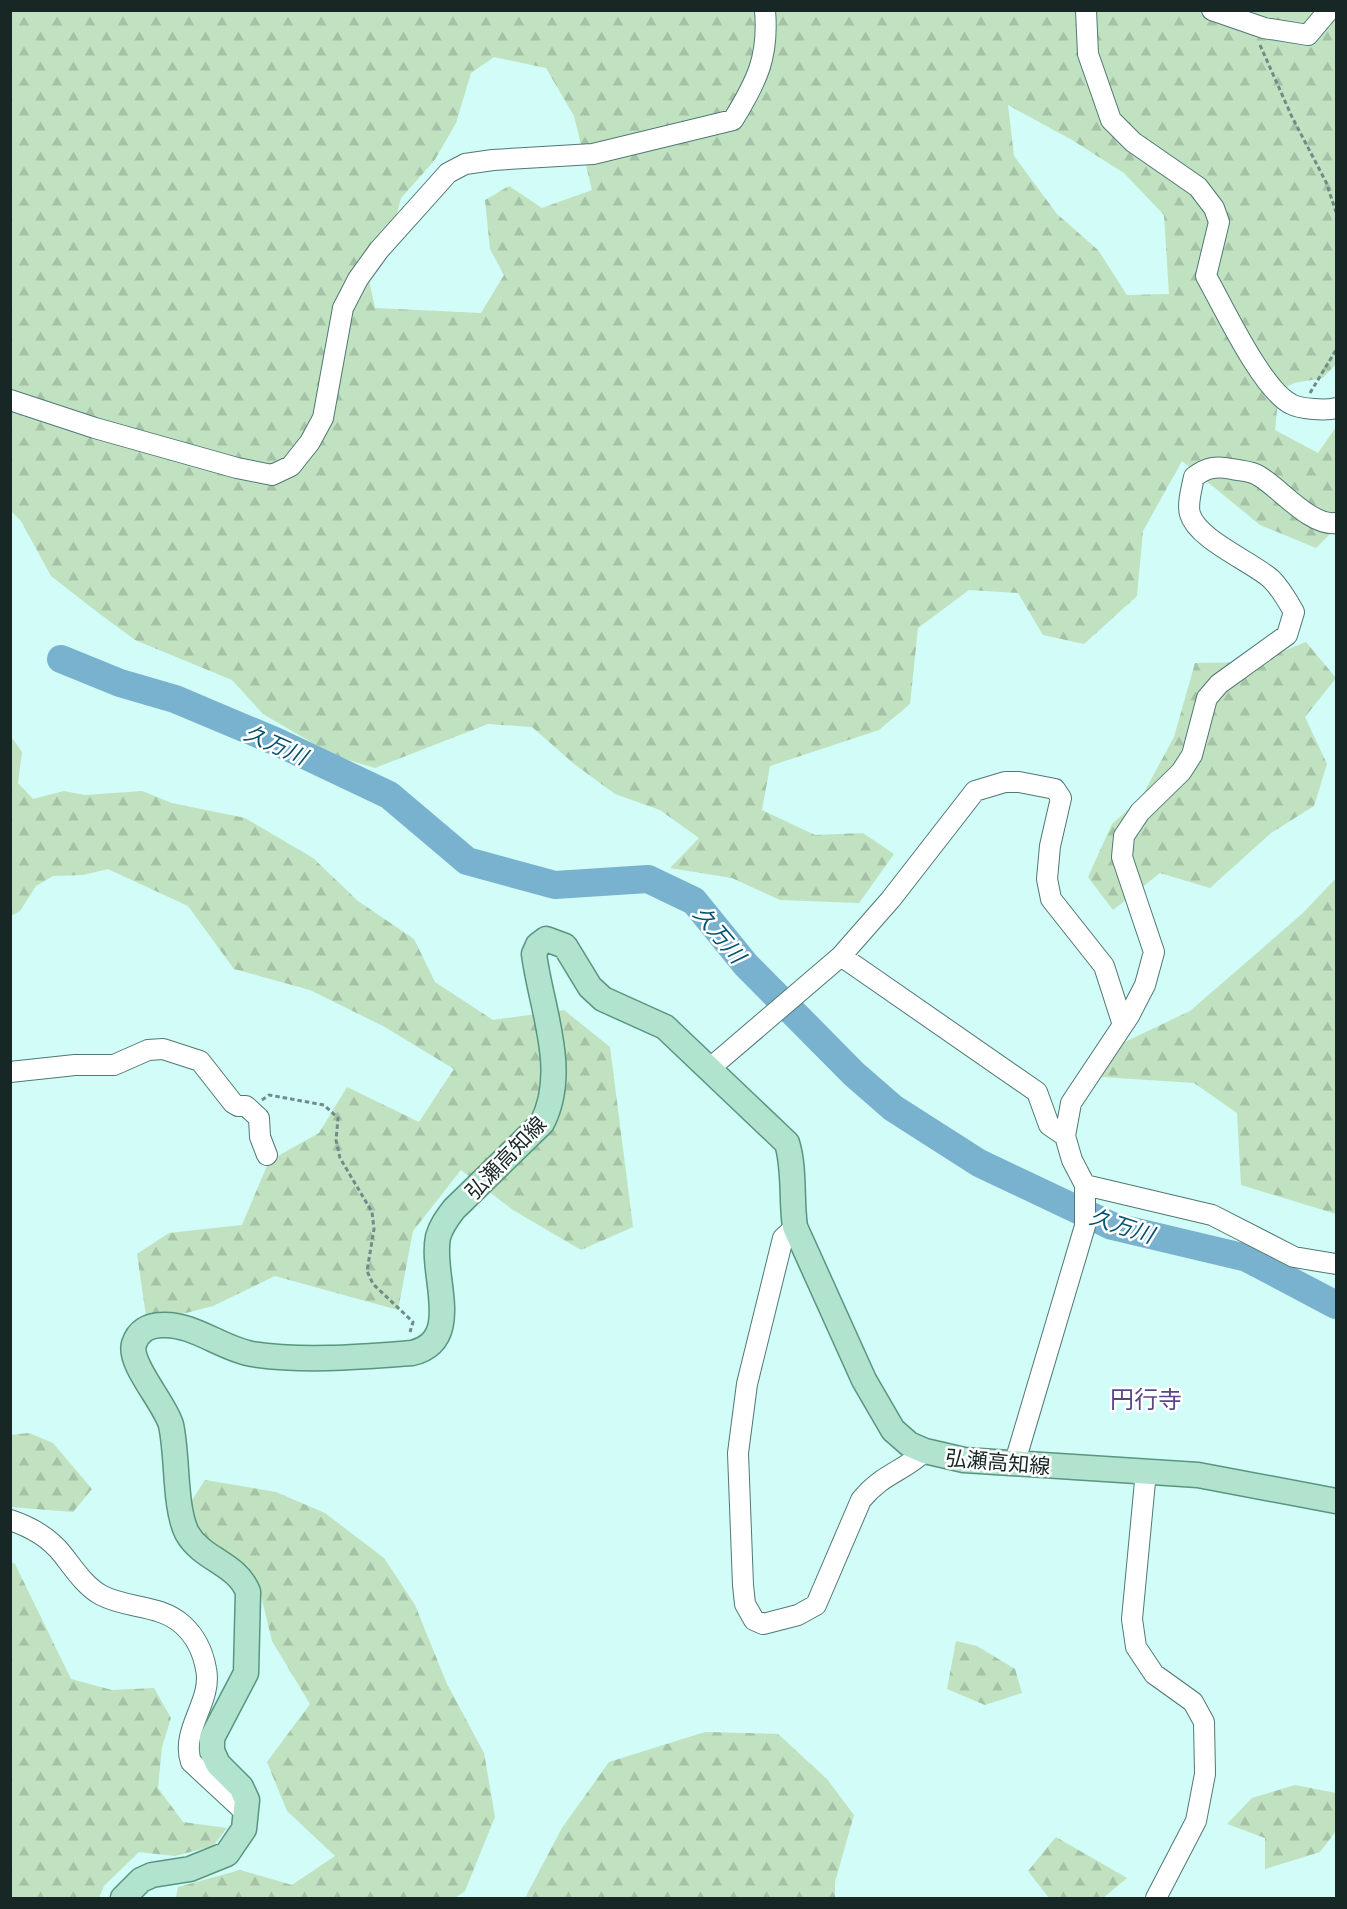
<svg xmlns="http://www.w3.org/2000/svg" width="1347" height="1909" font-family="Commissioner,'Noto Sans JP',sans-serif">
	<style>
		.forest { fill: url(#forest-firs); fill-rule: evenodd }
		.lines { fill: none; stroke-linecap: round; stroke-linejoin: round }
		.river { stroke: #78b2ce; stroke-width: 28 }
		.minor-casing { stroke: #507874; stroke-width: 22 }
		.major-casing { stroke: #59967f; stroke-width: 27 }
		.path { stroke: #6f8c89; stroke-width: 3; stroke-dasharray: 4.5 3; stroke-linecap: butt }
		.minor { stroke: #fff; stroke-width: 20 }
		.major { stroke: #b1e3cf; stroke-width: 24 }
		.labels { text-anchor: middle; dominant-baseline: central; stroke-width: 5; stroke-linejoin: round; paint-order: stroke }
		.street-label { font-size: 21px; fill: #162725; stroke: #fff }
		.water-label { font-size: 22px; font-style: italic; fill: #045470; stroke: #fff }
		.quarter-label { font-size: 24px; fill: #5a4886; stroke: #fff }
	</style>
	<defs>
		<pattern id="forest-firs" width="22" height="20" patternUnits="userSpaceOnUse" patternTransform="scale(1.5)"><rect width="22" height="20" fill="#c0e2c0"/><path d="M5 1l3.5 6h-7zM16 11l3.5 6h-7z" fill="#a4c2a5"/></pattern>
	</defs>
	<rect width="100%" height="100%" fill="#d1fcf7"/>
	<path class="forest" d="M11 11H1336V364L1323 378 1294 383 1279 391 1275 430 1318 453 1336 427V528L1316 548 1260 525 1182 461 1143 531 1137 596 1084 644 1043 635 1018 593 969 590 918 628 910 704 879 730 770 766 762 810 815 835 863 833 894 854 859 903 780 900 732 878 670 868 699 838 660 810 615 794 573 763 532 727 488 724 375 768 335 756 263 714 232 680 135 640 92 608 51 576 21 521 11 511ZM494 57 546 68 574 116 592 190 542 208 509 186 485 200 490 249 504 275 481 313 375 308 367 271 392 231 401 198 434 161 456 123 471 73ZM1008 105 1072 140 1124 173 1164 215 1169 294 1127 295 1098 250 1057 214 1014 156Z
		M1306 642 1336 678 1305 717 1327 764 1314 806 1271 833 1210 888 1160 873 1113 910 1088 877 1112 824 1141 798 1174 737 1195 663 1256 662Z
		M10 735 22 752 18 783 33 799 64 791 85 795 142 791 172 803 245 818 313 858 358 901 414 939 435 982 493 1020 564 1010 610 1047 633 1227 581 1250 513 1210 461 1170 413 1231 398 1310 275 1276 213 1306 147 1323 137 1254 169 1233 242 1225 269 1161 319 1133 347 1087 419 1122 454 1069 383 1026 310 990 234 969 188 906 108 869 83 875 53 876 36 886 20 911 11 916Z
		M1336 878V1214L1241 1185 1237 1113 1194 1083 1102 1077 1108 1050 1190 1011 1303 913Z
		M29 1433 53 1443 92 1489 73 1512 11 1507V1435Z
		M205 1480 276 1492 325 1513 384 1558 415 1605 447 1684 484 1753 495 1817 465 1891 455 1898H176L178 1887 240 1870 292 1885 335 1856 287 1811 267 1762 310 1704 272 1641 257 1579 207 1548 185 1511Z
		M11 1562 15 1564 71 1679 112 1690 154 1688 171 1718 162 1747 158 1788 183 1822 227 1828 213 1846 175 1856 139 1852 104 1886 99 1898H11Z
		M956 1641 977 1646 1015 1669 1022 1693 985 1705 947 1689Z
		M705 1732 778 1734 827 1779 854 1815 835 1882V1898H525L562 1828 609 1762Z
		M1295 1785 1336 1793V1831L1320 1852 1265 1869V1838L1227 1824 1252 1798Z
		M1056 1837 1127 1878 1103 1898H1049L1028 1871Z"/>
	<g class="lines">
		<path class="river" d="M61 659 120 683 175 699 277 742 389 795 467 861 555 885 648 879 694 901 746 965 854 1074 893 1108 979 1163 1112 1226 1247 1258 1336 1305"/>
		<g class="minor-casing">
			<path id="minor" d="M1086 10 1088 54 1111 120 1133 142 1198 187 1214 208 1219 222 1206 276C1223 306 1262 390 1291 404 1300 409 1326 411 1336 408
				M1212 10 1264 28 1308 35 1329 10
				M10 400 95 428 237 468 272 475 291 466 310 442 323 418 343 308 358 279 379 250 448 173 465 164 493 160 593 154 733 120C757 81 769 57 765 10
				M841 956 1037 1092 1049 1125 1065 1136
				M709 1069 841 956 891 899 975 791 1005 782H1019L1055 789 1061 798 1050 846 1047 879 1051 899 1104 966 1123 1025
				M10 1072 75 1065H114L148 1050 163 1049 200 1061 233 1103 238 1106H246L259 1118 260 1137 267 1155
				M1085 1185 1212 1215 1294 1257 1336 1264
				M795 1227 783 1238 747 1384 738 1453 743 1585 745 1604 754 1620 763 1624 798 1615 816 1605 861 1500C883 1473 903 1472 925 1451
				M1014 1465 1085 1226V1185L1072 1160 1065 1136 1071 1103 1129 1016 1145 985 1154 952 1122 857 1124 836 1140 812 1181 772 1192 755 1207 698 1219 684 1287 635 1294 612C1287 600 1280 587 1270 578 1250 561 1197 539 1190 514 1187 504 1192 487 1194 477 1207 467 1216 466 1232 469 1241 471 1252 471 1259 476 1281 489 1310 526 1336 523
				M1146 1471 1132 1619 1136 1647 1154 1674 1193 1702 1204 1722 1205 1774 1196 1821 1156 1898
				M10 1520C31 1527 50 1538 63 1555 74 1569 85 1586 101 1595 127 1609 160 1604 183 1625 195 1636 203 1652 206 1669 213 1701 180 1730 191 1762L247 1814"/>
		</g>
		<g class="major-casing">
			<path id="major" d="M123 1898 141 1880 152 1875 190 1869 227 1854 244 1829 247 1800 241 1787 218 1764 212 1751V1738L246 1673 248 1592C237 1563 202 1560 187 1533 174 1507 178 1456 171 1425 165 1403 128 1364 134 1344 138 1331 149 1325 162 1325 193 1323 222 1349 252 1354 304 1362 360 1357 412 1353 465 1340 430 1276 438 1237 441 1226 447 1218 454 1209L542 1123C569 1071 541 1008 534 954L538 945 546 939 565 946 590 987 603 999 665 1027 787 1143C795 1169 791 1200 795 1227L864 1380 893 1430 909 1444 925 1451 964 1460 1198 1475 1336 1501"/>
		</g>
		<path class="path" d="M1260 45 1292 117 1326 182 1336 212
			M1310 393 1336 350
			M262 1100 269 1095 324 1105 338 1118 336 1140 340 1158 372 1212 374 1229 367 1271 373 1284 413 1322 410 1332"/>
		<use href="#minor" class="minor"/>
		<use href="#major" class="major"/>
	</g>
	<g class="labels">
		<g class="street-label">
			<text transform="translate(505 1157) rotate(-46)">弘瀬高知線</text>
			<text transform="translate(998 1461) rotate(5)">弘瀬高知線</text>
		</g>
		<g class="water-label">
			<text transform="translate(276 744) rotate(24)">久万川</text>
			<text transform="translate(720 934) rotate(50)">久万川</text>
			<text transform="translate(1122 1225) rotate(18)">久万川</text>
		</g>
		<g class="quarter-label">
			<text x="1146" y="1398">円行寺</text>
		</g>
	</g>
	<rect width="1347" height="1909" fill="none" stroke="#162725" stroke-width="24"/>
</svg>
